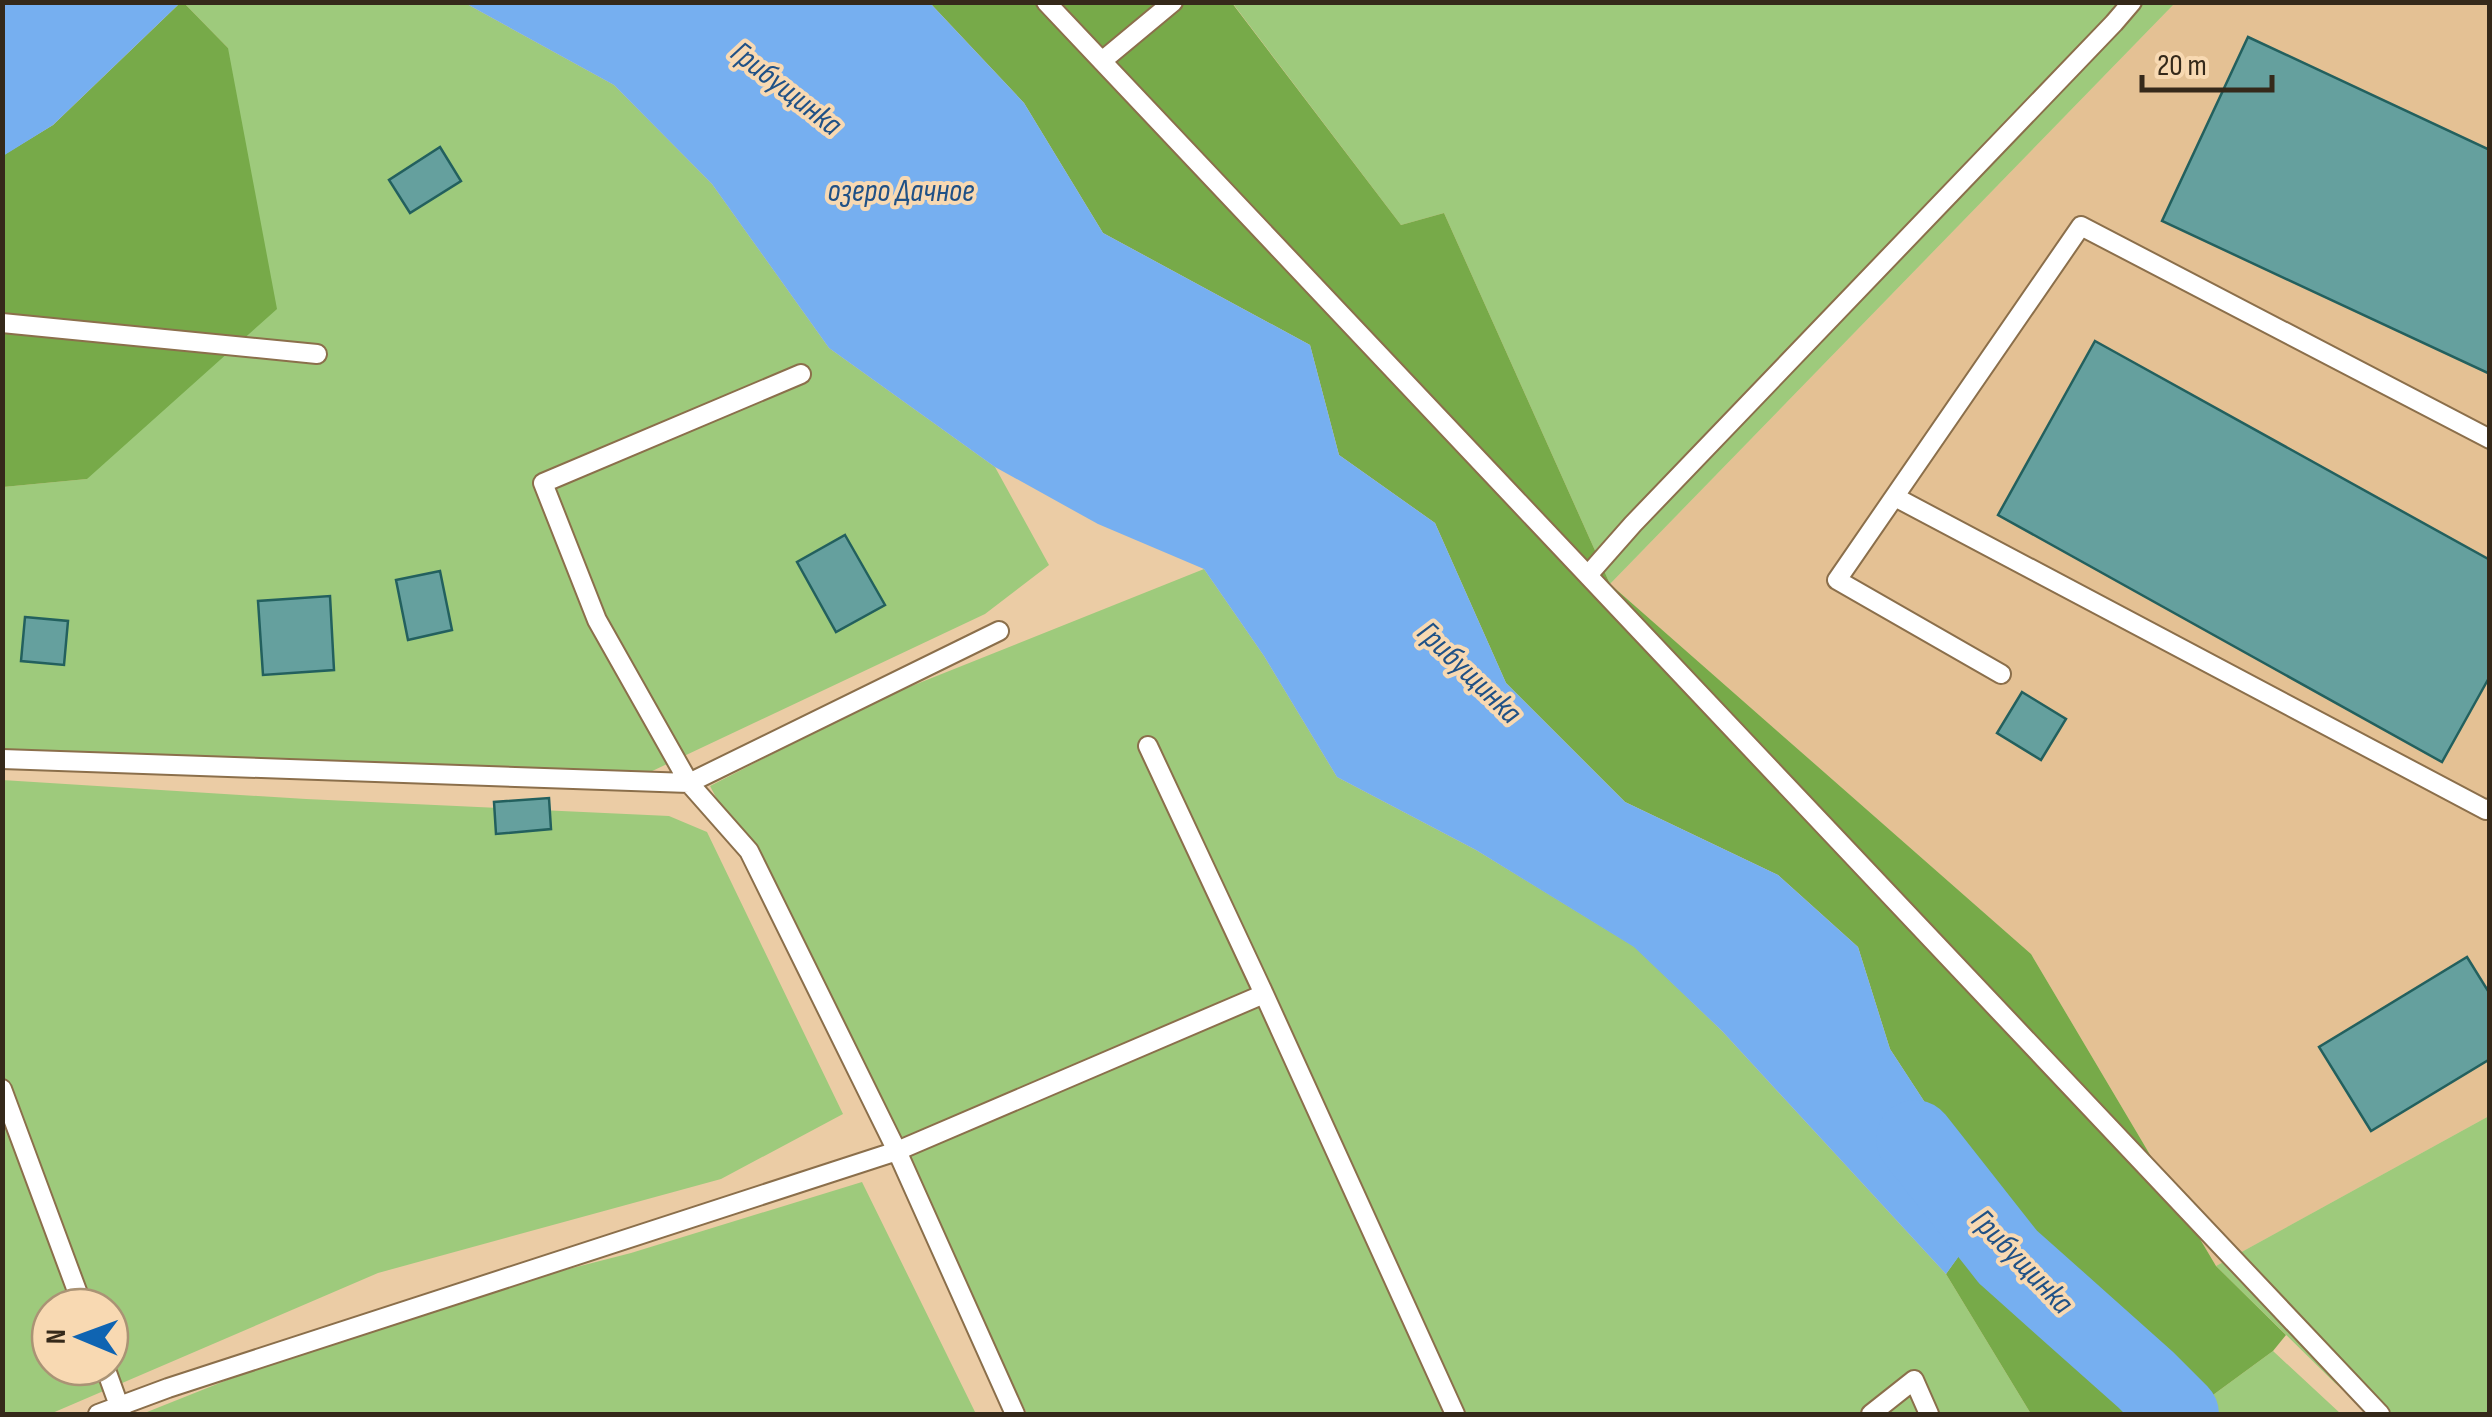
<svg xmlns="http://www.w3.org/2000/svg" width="2492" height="1417" font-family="'Sofia Sans Condensed',sans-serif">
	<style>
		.built { fill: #e4c194 }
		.green { fill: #9eca7c; fill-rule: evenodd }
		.forest { fill: #77aa49 }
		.water { fill: #76aff0 }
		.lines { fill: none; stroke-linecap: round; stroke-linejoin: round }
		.river { stroke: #76aff0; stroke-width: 78 }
		.building { fill: #65a09e; stroke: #23605e; stroke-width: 2.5 }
		.lane-casing { stroke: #8b6f4b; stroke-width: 22 }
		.lane { stroke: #fff; stroke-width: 18 }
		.labels { text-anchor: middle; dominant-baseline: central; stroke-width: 8; stroke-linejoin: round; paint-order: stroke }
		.water-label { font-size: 32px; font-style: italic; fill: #205186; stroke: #f8d9b2 }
	</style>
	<rect width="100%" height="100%" fill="#ebcca5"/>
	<path class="built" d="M2175 3H2489V1116L2216 1266 2031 954 1610 584Z"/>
	<path class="green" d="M1236 2 2175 3 1610 584 1444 213 1401 225 1234 5Z
		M184 3H465L614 85 712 184 829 348 995 467 1049 565 985 614 648 773 3 753V487L87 479 228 48Z
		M1204 569 1264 656 1337 777 1476 850 1635 947 1722 1031 1946 1274 2031 1414H1027L907 1161 710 786 879 699Z
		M2 780 306 799 669 816 707 832 843 1114 721 1179 378 1273 50 1414H3ZM50 1307H110V1367H50Z
		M2489 1116V1414H2372L2335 1383 2216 1266Z
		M862 1182 976 1414H142L393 1314 631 1253Z
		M2273 1351 2341 1414H2187Z"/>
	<path class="forest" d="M180 3H184L228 48 277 309 87 479 3 487 2 156 53 125Z
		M930 3H1232L1401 225 1444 213 1610 584 2031 954 2216 1266 2286 1335 2273 1351 2187 1414H2031L1946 1274 1993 1207 1890 1049 1858 947 1778 875 1625 802 1506 683 1435 523 1339 455 1310 345 1103 233 1024 103Z"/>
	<path class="water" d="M2 3 3 2 180 3 53 125 3 156Z
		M465 3H930L1024 103 1103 233 1310 345 1339 455 1435 523 1506 683 1625 802 1778 875 1858 947 1890 1049 1994 1208 1946 1274 1722 1031 1634 947 1476 850 1337 777 1264 656 1204 569 1098 524 995 467 829 348 712 184 614 85Z"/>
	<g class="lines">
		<path class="river" d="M1915 1139 2008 1257 2146 1380 2180 1414"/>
	</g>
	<path class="building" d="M2248 37 2490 150V374L2162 221Z
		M440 147 461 181 410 213 389 180Z
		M2095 341 2490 560V676L2442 762 1998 515Z
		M845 535 885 605 836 632 797 562Z
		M440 571 452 630 408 640 396 580Z
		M330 596 334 670 263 675 258 601Z
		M25 617 68 621 64 665 21 661Z
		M2022 692 2066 719 2041 760 1997 733Z
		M549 798 551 829 496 834 494 802Z
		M2467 957 2490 994V1059L2371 1131 2319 1047Z"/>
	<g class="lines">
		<g class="lane-casing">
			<path id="lane" d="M1046 2 2380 1414
				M1102 61 1173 2
				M2 323 317 354
				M801 374 543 483 597 620 689 783 999 631
				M1895 497 2486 810 2490 808
				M1588 575 1633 524 2114 23 2132 2
				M2001 674 1837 580 2081 226 2490 439
				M1148 746 1264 994
				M2 759 689 783 749 851 897 1151 1015 1414
				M2 1089 83 1307
				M105 1367 122 1414
				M98 1414 168 1388 897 1151 1264 994 1455 1414
				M1871 1414 1914 1380 1929 1414"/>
		</g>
		<use href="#lane" class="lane"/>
	</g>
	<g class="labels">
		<g class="water-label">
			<text transform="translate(786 89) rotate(38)">Грибущинка</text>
			<text x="901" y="191">озеро Дачное</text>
			<text transform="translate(1469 673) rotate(44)">Грибущинка</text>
			<text transform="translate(2022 1262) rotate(46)">Грибущинка</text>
		</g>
	</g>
	<rect width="2492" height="1417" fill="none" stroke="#35291a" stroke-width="10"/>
	<g transform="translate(80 1337) rotate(271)"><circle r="48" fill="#f8d9b2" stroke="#aa9375" stroke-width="2.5"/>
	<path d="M0-8L18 38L0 25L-18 38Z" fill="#0f64b2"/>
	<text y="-15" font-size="28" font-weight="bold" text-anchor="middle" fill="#35291a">N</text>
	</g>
	<path d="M2142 75v15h130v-15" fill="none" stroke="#35291a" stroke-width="5"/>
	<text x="2157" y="75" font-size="30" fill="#35291a" stroke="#f8d9b2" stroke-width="8" paint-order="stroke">20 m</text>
</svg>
